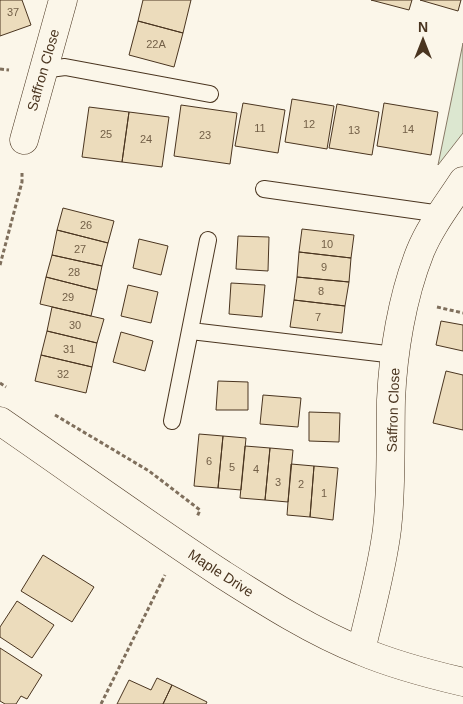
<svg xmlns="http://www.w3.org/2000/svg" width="463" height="704" font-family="Arial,sans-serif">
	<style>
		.green { fill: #dce7d0; stroke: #887966 }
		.building { fill: #ecdcbc; stroke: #4a3520 }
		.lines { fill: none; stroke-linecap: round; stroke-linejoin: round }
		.lane-casing { stroke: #4a3520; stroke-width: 18 }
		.street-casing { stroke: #4a3520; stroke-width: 29 }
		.path { stroke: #7f6f5c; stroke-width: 3; stroke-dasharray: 4 2.5; stroke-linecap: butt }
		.lane { stroke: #fbf6e9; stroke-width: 16 }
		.street { stroke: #fbf6e9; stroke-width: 28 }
		.labels { text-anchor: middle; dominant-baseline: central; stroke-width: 4; stroke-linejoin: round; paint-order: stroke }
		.number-label { font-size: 11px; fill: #725f47 }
		.street-label { font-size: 14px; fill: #4a3520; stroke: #fbf6e9 }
	</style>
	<rect width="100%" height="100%" fill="#fbf6e9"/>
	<path class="green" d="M463 43V133L438 165Z"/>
	<path class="building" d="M0 0H22L31 25 0 36Z
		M143 0H191L183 33 138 21Z
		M371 0H412L409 10Z
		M420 0H461L458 11Z
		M138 21 183 33 174 67 129 55Z
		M292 99 334 106 327 149 285 142Z
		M243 103 285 110 278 153 235 146Z
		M384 103 438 112 431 155 377 146Z
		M337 104 379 112 372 155 329 148Z
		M181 105 237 113 230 164 174 156Z
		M89 107 129 112 122 162 82 157Z
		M129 112 169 117 162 167 122 162Z
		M63 208 114 221 108 243 57 230Z
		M302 229 354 235 351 258 299 252Z
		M57 230 108 243 102 266 52 255Z
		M238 236 269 237 268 271 236 269Z
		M139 239 168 246 161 275 133 268Z
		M299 252 351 258 349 282 297 277Z
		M52 255 102 266 97 290 46 277Z
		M46 277 97 290 91 316 40 304Z
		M297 277 349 282 345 306 294 300Z
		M231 283 265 285 262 317 229 314Z
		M128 285 158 292 151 323 121 316Z
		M294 300 345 306 342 333 290 327Z
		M52 307 104 319 97 343 47 331Z
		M441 321 463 325V351L436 345Z
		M47 331 97 343 92 367 41 355Z
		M121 332 153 341 145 371 113 362Z
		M41 355 92 367 86 393 35 381Z
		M446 371 463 375V430L433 423Z
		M218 381 248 382V410H216Z
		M263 395 301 398 298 427 260 424Z
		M309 412 340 413 339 442 309 441Z
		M199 434 223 436 218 488 194 486Z
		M223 436 246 438 241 490 218 488Z
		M245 446 270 448 265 500 240 498Z
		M270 448 293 450 288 502 265 500Z
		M291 464 314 466 310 517 287 515Z
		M314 466 338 468 333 520 310 517Z
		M43 555 94 587 72 622 21 591Z
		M17 601 54 625 32 658 0 637V627Z
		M0 648 42 675 27 699 21 696 16 704H5L0 701Z
		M157 678 172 685 163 704H117L129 680 151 690Z
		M172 685 207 702 206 704H163Z"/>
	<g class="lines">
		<g class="lane-casing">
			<path id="lane" d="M42 70 65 67 210 94
				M264 189 441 214
				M191 331 395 355
				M172 421 208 240"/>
		</g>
		<g class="street-casing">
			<path id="street" d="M24 140 63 0
				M0 421C74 472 147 525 222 574 266 602 313 632 361 651 394 665 429 674 463 682
				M361 651C370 611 382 570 387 529 392 486 390 443 391 400 393 353 402 297 420 252 430 227 448 204 463 181"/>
		</g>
		<path class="path" d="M0 69 9 70
			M0 265 22 182V173
			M437 307 463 313
			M0 383 6 387
			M55 415 149 471 200 510 197 517
			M101 704 165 575"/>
		<use href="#lane" class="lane"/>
		<use href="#street" class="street"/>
	</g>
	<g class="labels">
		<g class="number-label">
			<text x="13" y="12">37</text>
			<text x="156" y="44">22A</text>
			<text x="309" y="124">12</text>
			<text x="260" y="128">11</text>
			<text x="408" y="129">14</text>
			<text x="354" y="130">13</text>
			<text x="106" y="134">25</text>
			<text x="205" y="135">23</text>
			<text x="146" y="139">24</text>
			<text x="86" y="225">26</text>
			<text x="327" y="244">10</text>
			<text x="80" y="249">27</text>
			<text x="324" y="267">9</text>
			<text x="74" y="272">28</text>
			<text x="321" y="291">8</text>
			<text x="68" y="297">29</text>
			<text x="318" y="317">7</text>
			<text x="75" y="325">30</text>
			<text x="69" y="349">31</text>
			<text x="63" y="374">32</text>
			<text x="209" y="461">6</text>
			<text x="232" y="467">5</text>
			<text x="256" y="469">4</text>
			<text x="278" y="482">3</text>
			<text x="301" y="484">2</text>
			<text x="324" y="493">1</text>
		</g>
		<g class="street-label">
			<text transform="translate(43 70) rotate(-74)">Saffron Close</text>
			<text transform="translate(393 410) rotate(-88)">Saffron Close</text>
			<text transform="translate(221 573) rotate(33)">Maple Drive</text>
		</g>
	</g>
	<g transform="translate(423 40)" stroke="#fbf6e9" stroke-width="4" paint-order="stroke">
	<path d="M0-4L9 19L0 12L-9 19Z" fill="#4a3520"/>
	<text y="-8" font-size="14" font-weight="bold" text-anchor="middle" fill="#4a3520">N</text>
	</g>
</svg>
